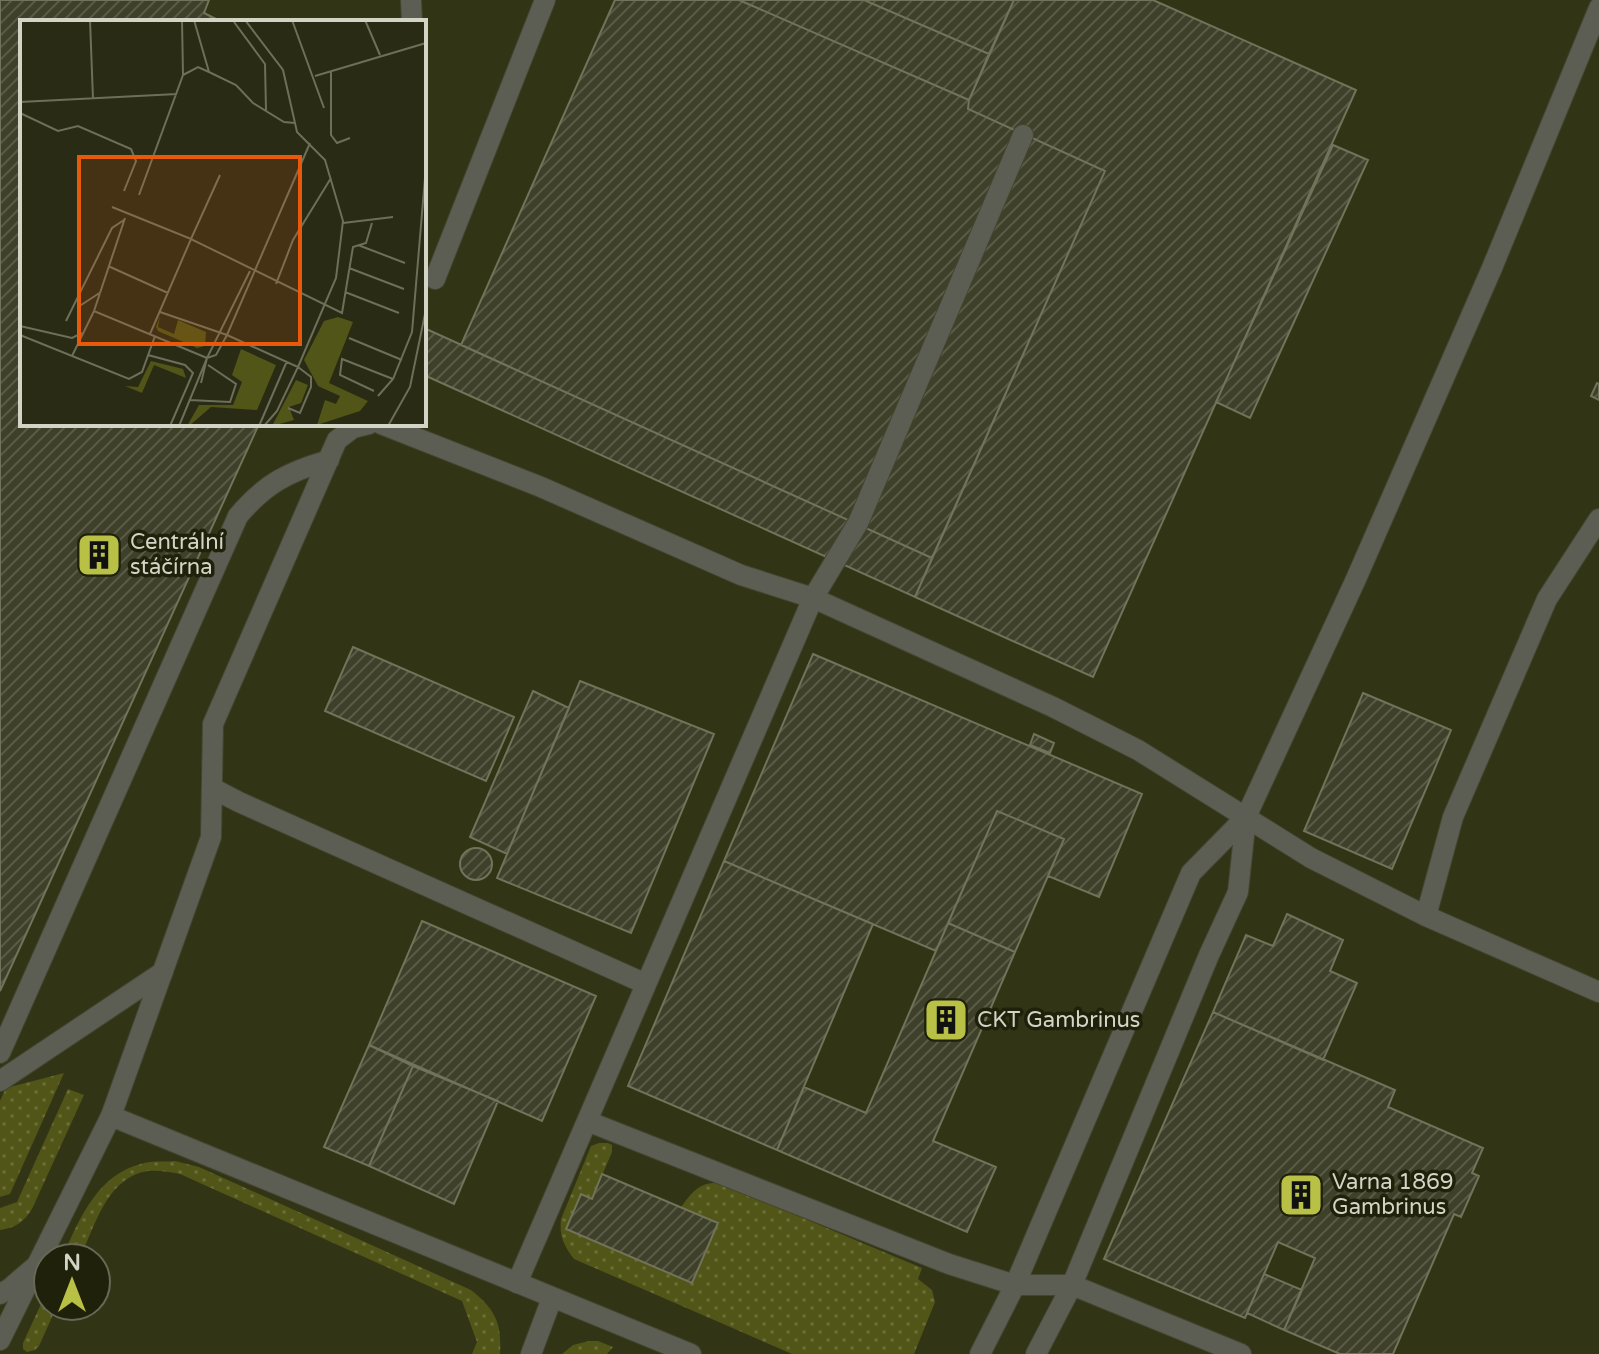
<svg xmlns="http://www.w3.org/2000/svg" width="1599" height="1354" font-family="'Varela Round',sans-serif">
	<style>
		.built { fill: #323416; fill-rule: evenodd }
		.grass { fill: url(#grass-dots) }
		.building { fill: url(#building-hatch); stroke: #71745a; stroke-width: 2 }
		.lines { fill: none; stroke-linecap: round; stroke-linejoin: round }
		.service-casing { stroke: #444630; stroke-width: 22 }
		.minor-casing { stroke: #444630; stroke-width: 22 }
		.service { stroke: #5d5e53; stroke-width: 20 }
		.minor { stroke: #5d5e53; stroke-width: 20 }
		.labels { text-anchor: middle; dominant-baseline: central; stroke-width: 7; stroke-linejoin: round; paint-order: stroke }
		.poi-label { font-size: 22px; fill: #d2d4c6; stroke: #1f210a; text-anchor: start }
		.inset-road { fill: none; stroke: #6d6f5b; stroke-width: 2 }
		.view { fill: #e8590c; fill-opacity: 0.15; stroke: #e8590c; stroke-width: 4 }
		.inset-edge { fill: none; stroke: #d2d4c6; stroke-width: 4 }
	</style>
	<defs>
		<pattern id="grass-dots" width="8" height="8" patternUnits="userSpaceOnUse" patternTransform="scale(2)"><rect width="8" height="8" fill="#515517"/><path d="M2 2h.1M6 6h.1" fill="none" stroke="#696d37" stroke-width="1.8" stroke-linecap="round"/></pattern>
		<pattern id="building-hatch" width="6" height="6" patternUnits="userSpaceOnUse" patternTransform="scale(2)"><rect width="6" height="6" fill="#3e4029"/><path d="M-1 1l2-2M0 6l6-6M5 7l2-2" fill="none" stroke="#595b47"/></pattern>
	</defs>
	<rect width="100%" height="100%" fill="#292b14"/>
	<path class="built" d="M0 0H1599V1354H0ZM22 22H424V424H22ZM48 1258H96V1306H48Z"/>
	<path class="grass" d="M64 1073 10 1194 0 1197V1101L6 1088Z
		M68 1089 84 1095 32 1209C24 1222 15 1228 0 1230V1208L17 1202Z
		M599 1143H608L612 1145V1152L592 1199 581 1194 567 1229 692 1283 717 1224 681 1207C692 1192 702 1179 722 1184L922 1268 918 1279 932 1290 935 1302 914 1354H792L574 1259C564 1246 559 1236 561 1219L591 1146Z
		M175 1161 199 1167 471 1290C495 1309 502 1323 500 1354H472L477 1342 462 1301 180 1174C170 1172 158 1170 148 1171 107 1177 95 1226 80 1258H62C81 1216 99 1170 150 1162 158 1161 167 1162 175 1161Z
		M48 1289V1306H57L39 1346 35 1350 27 1352 23 1349V1343Z
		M589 1341H598L613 1347 607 1354H562L573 1345Z"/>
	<path class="building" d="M0 0H209L204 13 222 22H22V424H259L0 991Z
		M615 0H739L969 100 968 109 1105 171 932 558 461 345Z
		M739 0H864L989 54 969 100Z
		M864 0H1014L989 54Z
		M1014 0H1153L1356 90 1093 677 915 597 1105 171 968 109 969 100Z
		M1333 145 1368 160 1250 418 1216 402Z
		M424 328 932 558 915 597 424 375Z
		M1597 383 1599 384V400L1591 396Z
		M353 647 514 717 486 781 325 711Z
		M813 654 1142 794 1099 897 1048 876 1064 839 997 811 936 951 724 861Z
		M580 681 714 734 631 933 497 878Z
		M533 691 569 708 507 854 470 837Z
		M1363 693 1451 730 1392 869 1304 831Z
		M1034 734 1054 743 1050 753 1030 745Z
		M997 811 1064 839 1015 952 948 923Z
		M460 864a16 16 0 1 1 32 0a16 16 0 1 1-32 0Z
		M724 861 873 924 777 1150 628 1086Z
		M1287 914 1343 940 1330 971 1357 983 1323 1060 1213 1012 1246 935 1273 946Z
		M422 921 596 996 542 1121 369 1045Z
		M948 923 1015 952 933 1141 996 1167 967 1232 777 1150 804 1087 866 1113Z
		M1213 1012 1395 1090 1388 1107 1483 1148 1472 1173 1479 1176 1461 1217 1454 1214 1393 1354H1340L1284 1330 1315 1258 1278 1242 1245 1318 1104 1259Z
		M369 1045 413 1066 369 1166 324 1147Z
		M413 1066 498 1101 454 1204 369 1166Z
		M602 1174 718 1223 692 1283 566 1229 581 1194 592 1199Z
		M1264 1274 1302 1290 1284 1330 1247 1313Z"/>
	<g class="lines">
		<g class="service-casing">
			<path id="service" d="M411 0 412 22
				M435 279 545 0
				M381 424 541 487 741 575 813 598 858 523 1023 135
				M212 788 239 802 646 984
				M1426 916 1453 817 1547 599 1599 519
				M0 1053 238 516C266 483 288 472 329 460
				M0 1081 163 972
				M111 1116 211 837 213 724 337 440 353 428 369 424
				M587 1121 949 1264 1015 1285
				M517 1283 813 598 1053 707 1138 750 1311 858 1426 916 1599 992
				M0 1340 37 1265
				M531 1354 552 1298"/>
		</g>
		<g class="minor-casing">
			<path id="minor" d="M1015 1285H1072L1241 1354
				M0 1294 9 1289 37 1265 111 1116 691 1354
				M980 1354 1015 1285 1191 873 1246 817 1356 579 1492 268 1599 8
				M1036 1354 1072 1285 1209 955 1238 892 1246 817"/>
		</g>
		<use href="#service" class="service"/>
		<use href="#minor" class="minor"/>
	</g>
	<defs>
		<g id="building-square" transform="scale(2.3)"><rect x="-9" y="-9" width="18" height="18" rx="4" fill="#b9c046" stroke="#1f210a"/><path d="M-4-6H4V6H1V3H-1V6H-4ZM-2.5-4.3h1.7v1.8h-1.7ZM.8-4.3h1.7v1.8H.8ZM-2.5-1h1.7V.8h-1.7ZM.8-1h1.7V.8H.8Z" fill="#111"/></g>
	</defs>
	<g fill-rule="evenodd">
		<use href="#building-square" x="99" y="555"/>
		<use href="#building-square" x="946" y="1020"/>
		<use href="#building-square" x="1301" y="1195"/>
	</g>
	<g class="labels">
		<g class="poi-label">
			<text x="130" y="542">Centrální<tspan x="130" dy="25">stáčírna</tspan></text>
			<text x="977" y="1020">CKT Gambrinus</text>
			<text x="1332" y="1182">Varna 1869<tspan x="1332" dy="25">Gambrinus</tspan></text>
		</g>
	</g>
	<g transform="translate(20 20)">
		<rect width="406" height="406" fill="#292b14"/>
		<path d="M140 296 138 307 154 314 158 300 186 312 185 326 177 328 138 311 136 307ZM318 297 333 302 309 363 348 381 340 391 297 405 305 380 316 384 320 376 298 366 284 340 304 301ZM221 329 256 345 237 390 191 387 169 406H167L179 385H213L222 362 212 355ZM131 341 163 349 166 358 134 345 122 373 105 366 118 367ZM276 360 288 365 281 383 269 387 274 400 252 406Z" fill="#515517"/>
		<path class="inset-road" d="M70 0 73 79M174 0 189 52M225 0 263 50 277 112 305 140 323 201 316 258 278 347 291 357V367L280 393 268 388M272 0 304 88M345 0 360 35M214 2 245 44 246 90M311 51V115L317 123 330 118M163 55 178 47 189 52 216 65 233 83 264 102 275 103M295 56 406 23M0 82 157 74M0 93 38 111 58 106 111 129 116 141 104 171M119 175 163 55 162 0M92 187 171 219 200 155M323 203 373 197M338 225 385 243M88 246 148 273M329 248 384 269M256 264 273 220 311 158M325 272 379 293M58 287 81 272M74 291 105 198M140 292 207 315 278 347 257 391 244 406M46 301 92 208 104 200M0 306 52 318 62 313M130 314 171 219 322 293 333 227 346 223 352 203M0 315 109 359 122 352 135 316M329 318 382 340M128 335 165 345 173 353 150 406M52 336 74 291 187 338M181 363 187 338 230 251M354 371 320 355 322 339 373 359M358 376 373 359 392 312 406 146M169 380 210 382 216 364 188 345M159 406 187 338 196 335 207 315 290 123M239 406 267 341M368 406 390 367 406 289"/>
		<path class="view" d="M59 137H280V324H59Z"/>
		<rect width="406" height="406" class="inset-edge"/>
	</g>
	<g transform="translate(72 1282)"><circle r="38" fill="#1f210a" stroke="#676955" stroke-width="2"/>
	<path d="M0-6L14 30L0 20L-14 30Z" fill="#b9c046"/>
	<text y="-12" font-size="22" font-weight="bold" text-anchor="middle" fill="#d2d4c6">N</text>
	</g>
</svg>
